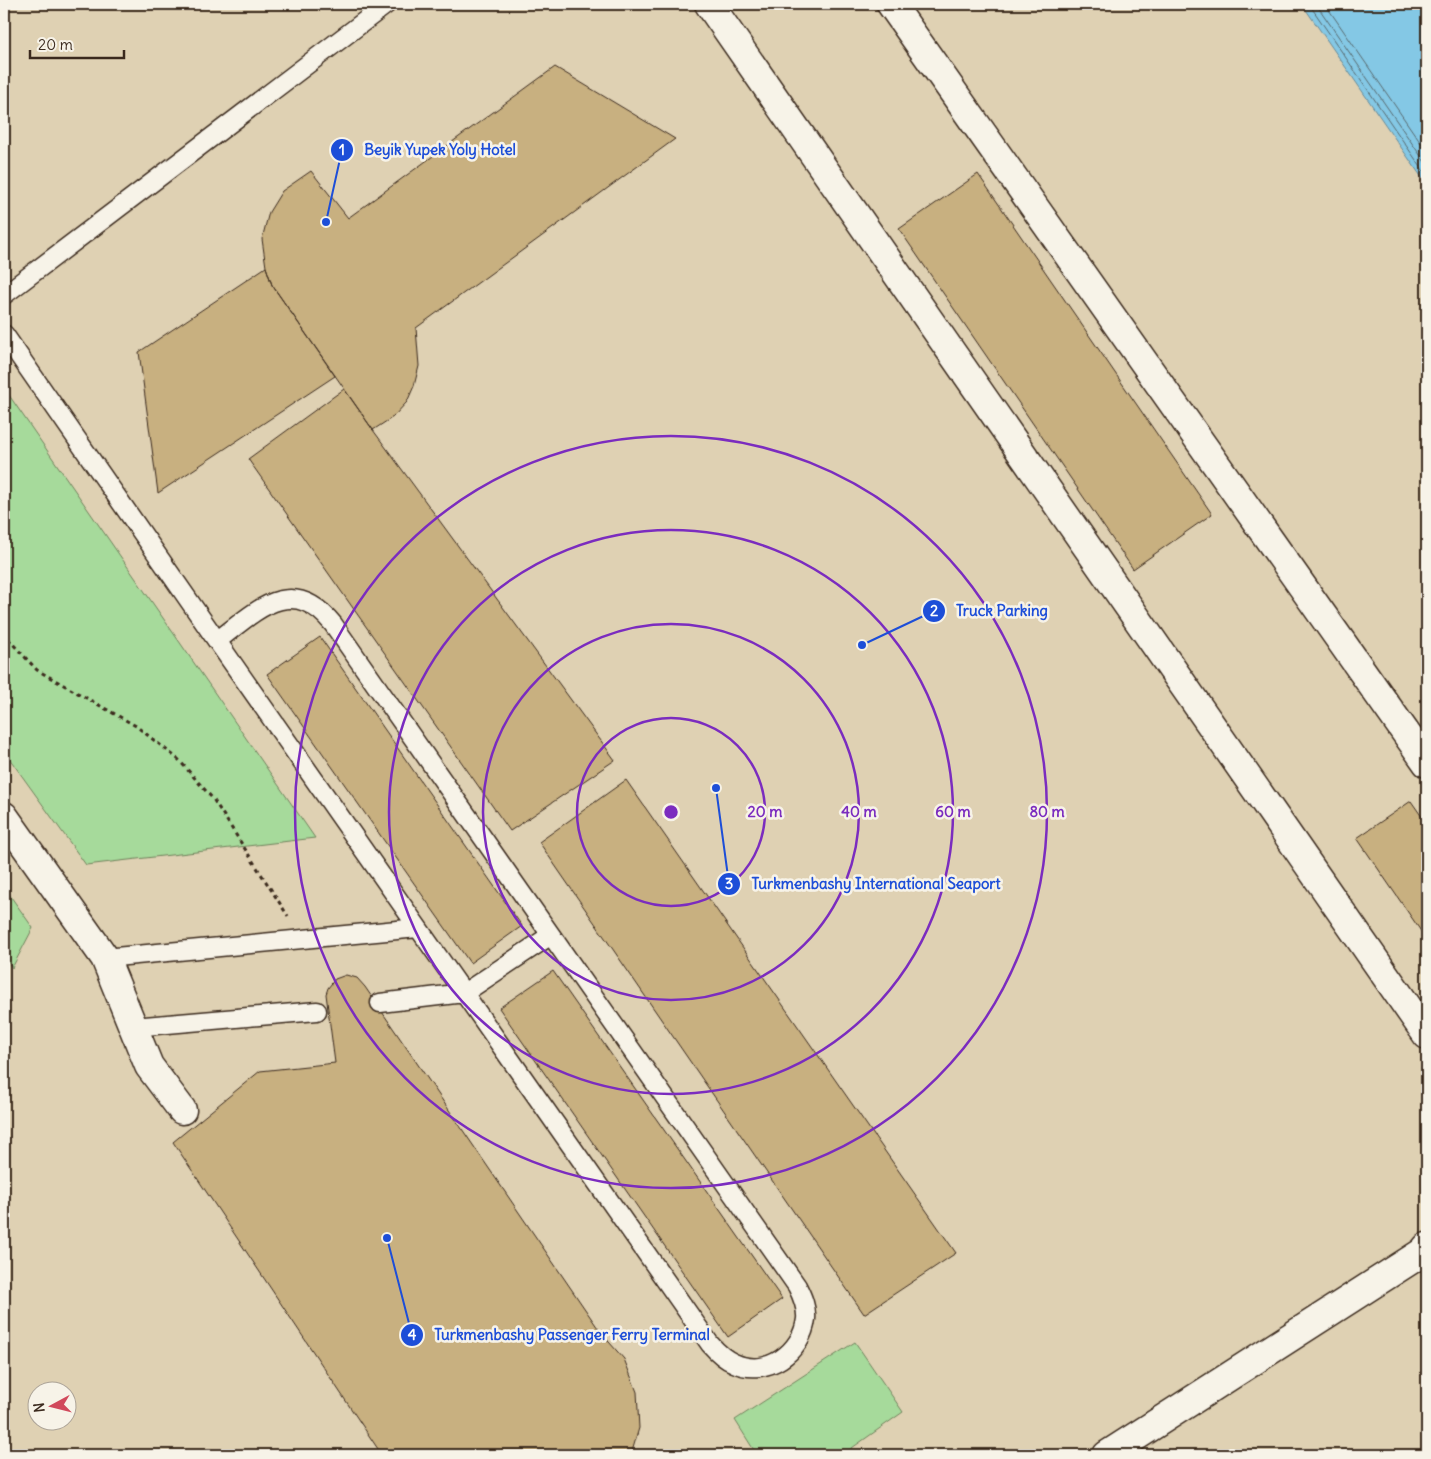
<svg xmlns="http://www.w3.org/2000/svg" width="1431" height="1459" font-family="Delius,sans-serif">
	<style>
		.built { fill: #dfd1b3; fill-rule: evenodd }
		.green { fill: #a6da9b; stroke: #70825c }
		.water { fill: #84c8e5; stroke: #678995 }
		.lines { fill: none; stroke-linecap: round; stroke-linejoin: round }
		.shore { stroke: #58696e; stroke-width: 1 }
		.building { fill: #c8b080; stroke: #3b2a1e }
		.lane-casing { stroke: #3b2a1e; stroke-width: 21 }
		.street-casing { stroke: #3b2a1e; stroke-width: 31 }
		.path { stroke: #3b2a1e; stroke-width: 3; stroke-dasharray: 4 4; stroke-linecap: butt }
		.lane { stroke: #f7f3e8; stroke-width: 18 }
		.street { stroke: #f7f3e8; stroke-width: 28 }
		.ring { fill: none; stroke: #7b2cbf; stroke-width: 2.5 }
		.centre { fill: #7b2cbf; stroke: #f7f3e8; stroke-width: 2.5 }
		.ring-label { font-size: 15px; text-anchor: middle; font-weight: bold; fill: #7b2cbf; stroke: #f7f3e8; stroke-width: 5; stroke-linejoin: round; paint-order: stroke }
		.leader { fill: none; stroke: #1d4ed8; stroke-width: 2 }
		.callout-dot { fill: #1d4ed8; stroke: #f7f3e8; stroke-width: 2 }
		.mark-label { font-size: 15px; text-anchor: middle; font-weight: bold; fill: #fff }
		.callout-label { font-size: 15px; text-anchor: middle; font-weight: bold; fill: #1d4ed8; stroke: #f7f3e8; stroke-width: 5; stroke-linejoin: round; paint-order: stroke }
	</style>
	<rect width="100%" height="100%" fill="#e9dfc9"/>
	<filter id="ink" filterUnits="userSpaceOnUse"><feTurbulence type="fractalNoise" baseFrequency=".02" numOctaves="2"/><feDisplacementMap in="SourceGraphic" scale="10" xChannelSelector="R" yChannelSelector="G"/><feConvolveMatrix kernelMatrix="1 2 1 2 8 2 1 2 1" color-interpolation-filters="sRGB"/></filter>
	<g filter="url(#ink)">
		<path class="built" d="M4 4H1302L1427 185V1455H4ZM38 1392H68V1422H38Z"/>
		<path class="green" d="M4 388 315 838 86 865 4 751Z
			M4 887 33 928 12 968 4 956Z
			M855 1342 903 1412 842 1455H757L735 1420Z"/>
		<path class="water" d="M1302 4H1427V185Z"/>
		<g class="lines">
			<path class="shore" d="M1309 4 1427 176
				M1316 4 1427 165
				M1325 4 1427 152"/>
		</g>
		<path class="building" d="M555 67 675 139 416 328 419 366 414 386 407 402 393 417 373 430 272 285 266 267 262 239 269 212 282 191 311 171 348 218Z
			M978 174 1212 514 1133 569 899 229Z
			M266 267 272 285 335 376 158 493 139 352Z
			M344 389 373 430 615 760 510 831 248 459Z
			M320 637 522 926 470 963 267 674Z
			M626 780 956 1253 864 1314 539 842Z
			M1411 801 1427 824V940L1357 838Z
			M553 971 782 1299 728 1337 499 1008Z
			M346 975 357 978 365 987 602 1334 624 1359 637 1392 639 1428 631 1455H382L173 1142 260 1071 335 1063 326 994 328 988 335 979Z"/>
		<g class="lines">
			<g class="lane-casing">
				<path id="lane" d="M4 295 387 4
					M4 334 217 641 710 1344C717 1352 724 1359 734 1363 767 1378 802 1352 806 1319 807 1307 802 1296 797 1286L333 624C291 573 256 611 217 641
					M105 958 418 928
					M380 1003 464 993 551 935
					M133 1027 317 1011"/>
			</g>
			<g class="street-casing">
				<path id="street" d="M709 4 1427 1035
					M891 4 1427 763
					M4 816 105 958 149 1066 182 1110
					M1107 1455 1423 1252 1427 1247"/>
			</g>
			<path class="path" d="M4 632 10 641 37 670 136 726 178 759 213 799 288 916"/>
			<use href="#lane" class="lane"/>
			<use href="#street" class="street"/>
		</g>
	</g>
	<g class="ring">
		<circle cx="671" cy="812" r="94"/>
		<circle cx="671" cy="812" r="188"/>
		<circle cx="671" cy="812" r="282"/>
		<circle cx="671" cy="812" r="376"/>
	</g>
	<circle cx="671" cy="812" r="8" class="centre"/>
	<g class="ring-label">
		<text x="765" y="817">20 m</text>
		<text x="859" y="817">40 m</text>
		<text x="953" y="817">60 m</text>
		<text x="1047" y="817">80 m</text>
	</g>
	<path class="leader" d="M326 222L342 150M862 645L934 611M716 788L729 884M387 1238L412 1335"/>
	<g class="callout-dot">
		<circle cx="326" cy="222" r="5"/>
		<circle cx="862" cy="645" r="5"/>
		<circle cx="716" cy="788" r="5"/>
		<circle cx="387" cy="1238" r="5"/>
		<circle cx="342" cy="150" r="12"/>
		<circle cx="934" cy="611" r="12"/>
		<circle cx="729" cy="884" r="12"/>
		<circle cx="412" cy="1335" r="12"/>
	</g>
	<g class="mark-label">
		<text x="342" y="155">1</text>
		<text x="934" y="616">2</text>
		<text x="729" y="889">3</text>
		<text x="412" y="1340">4</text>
	</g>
	<g class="callout-label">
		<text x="440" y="155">Beyik Yupek Yoly Hotel</text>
		<text x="1002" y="616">Truck Parking</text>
		<text x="876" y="889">Turkmenbashy International Seaport</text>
		<text x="572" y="1340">Turkmenbashy Passenger Ferry Terminal</text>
	</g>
	<rect width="1431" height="1459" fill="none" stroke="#f7f3e8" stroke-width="20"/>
	<rect x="10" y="10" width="1411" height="1439" fill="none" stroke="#3b2a1e" stroke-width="2" filter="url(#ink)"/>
	<g transform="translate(52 1406) rotate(263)"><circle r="24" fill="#f7f3e8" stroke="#aca397"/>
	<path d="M0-4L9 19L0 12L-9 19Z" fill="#d1495b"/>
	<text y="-8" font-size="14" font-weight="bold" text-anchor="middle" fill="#3b2a1e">N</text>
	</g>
	<path d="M30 50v8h94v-8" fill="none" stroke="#3b2a1e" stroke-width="2.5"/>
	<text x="38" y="50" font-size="15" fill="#3b2a1e" stroke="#f7f3e8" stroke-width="4" paint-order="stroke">20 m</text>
</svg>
